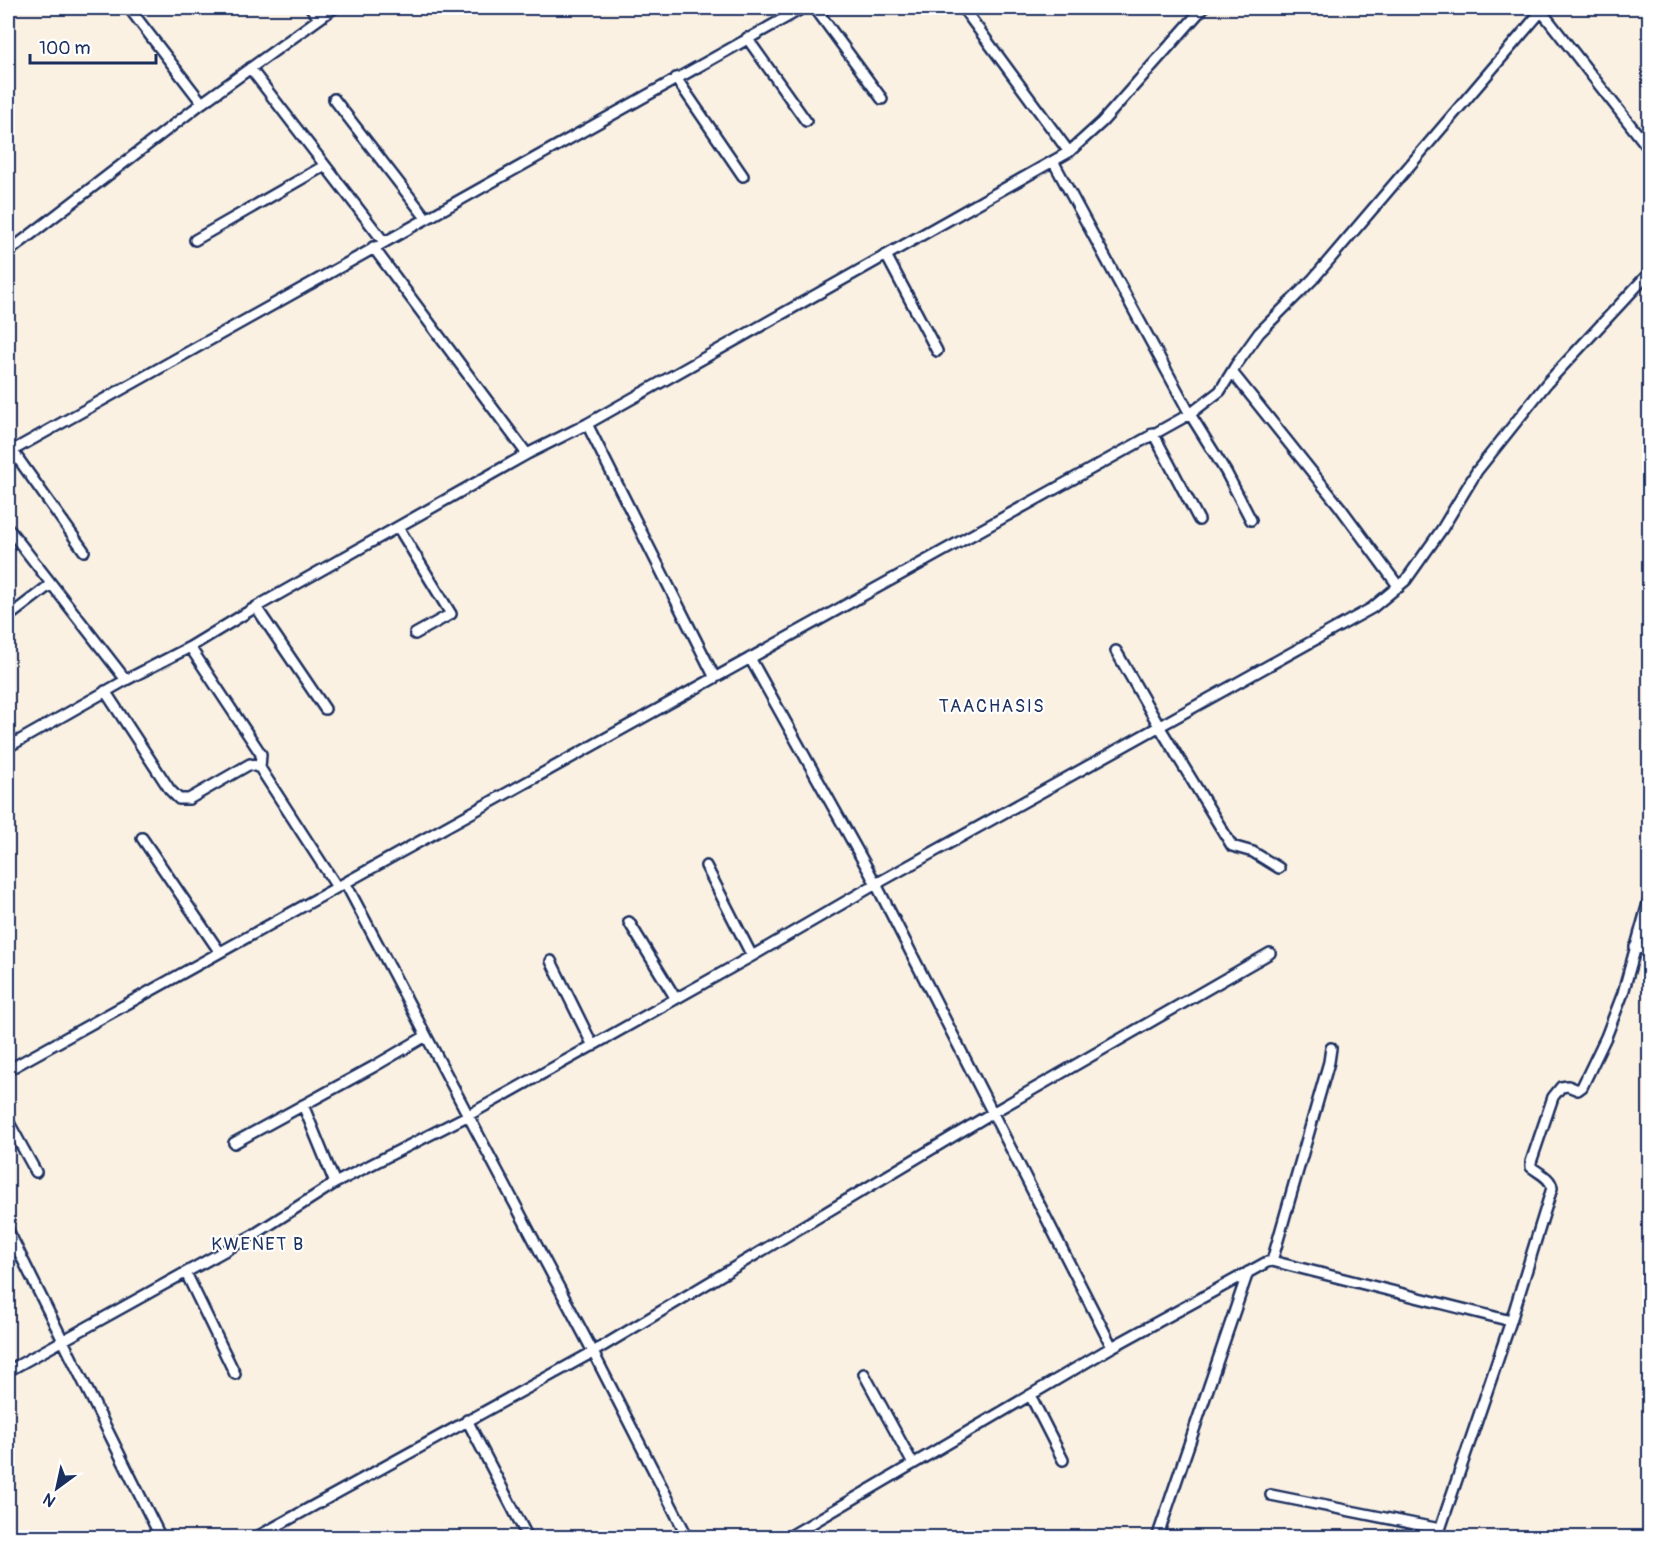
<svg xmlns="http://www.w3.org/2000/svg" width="1657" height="1545" font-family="Pangolin,sans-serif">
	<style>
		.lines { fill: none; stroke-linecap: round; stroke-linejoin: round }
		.minor-casing { stroke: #1b2f5e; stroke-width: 14 }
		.minor { stroke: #fff; stroke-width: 9 }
		.labels { text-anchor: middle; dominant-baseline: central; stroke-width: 4.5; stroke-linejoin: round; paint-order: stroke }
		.quarter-label { font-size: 18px; letter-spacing: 1.5px; fill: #1b2f5e; stroke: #fff }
	</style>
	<rect width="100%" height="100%" fill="#faf1e3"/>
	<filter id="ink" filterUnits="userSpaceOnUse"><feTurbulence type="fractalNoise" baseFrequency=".0167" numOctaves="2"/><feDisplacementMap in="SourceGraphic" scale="12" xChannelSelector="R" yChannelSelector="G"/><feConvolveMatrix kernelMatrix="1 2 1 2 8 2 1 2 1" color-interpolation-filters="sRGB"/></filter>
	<g filter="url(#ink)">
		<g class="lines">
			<g class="minor-casing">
				<path id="minor" d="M129 8 202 103
					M311 8 319 18
					M815 8 882 99
					M963 8 1069 152
					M1539 8 1650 150
					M747 38 806 121
					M250 68 384 242
					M676 78 743 176
					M334 99 426 218
					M1053 161 1190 414 1226 472 1251 520
					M195 240 324 166
					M373 247 527 454
					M8 252 202 103 334 8
					M886 255 937 351
					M1232 372 1340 507 1399 587
					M587 424 714 676
					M1153 433 1199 520
					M12 450 84 551
					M8 453 803 8
					M398 527 451 614 415 634
					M8 528 126 680
					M256 607 325 709
					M8 617 51 584
					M190 647 261 754 260 768
					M1116 651 1159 726 1232 846 1253 852 1279 868
					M750 658 876 884 1112 1347
					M105 691 170 790 179 799H189L250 764 260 768 337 887
					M8 747 126 680 190 647 256 607 527 454 587 424 1069 152 1102 122 1203 8
					M142 838 219 951
					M706 866 752 956
					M346 884 593 1352 688 1538
					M629 922 676 999
					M1635 947 1650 951
					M551 961 593 1046
					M8 1070 1190 414 1220 391 1236 365 1259 333 1313 279 1544 8
					M303 1105 335 1183
					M8 1121 36 1172
					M234 1143 373 1067 426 1036
					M8 1230 161 1538
					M1272 1261 1329 1062 1331 1048
					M186 1273 235 1374
					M8 1371 255 1234 335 1183 467 1116 752 956 876 884 1372 608 1406 580 1442 529 1477 471 1547 383 1650 272
					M864 1374 913 1464
					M1030 1395 1063 1460
					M467 1420 528 1538
					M1271 1495 1440 1529
					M255 1538 593 1352 992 1113 1270 953
					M787 1538 1112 1347 1267 1262 1272 1261 1511 1321
					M1157 1538 1248 1272
					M1437 1538 1511 1321 1552 1188C1551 1178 1539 1173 1531 1167V1162L1553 1097 1561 1087 1568 1086 1578 1090 1582 1087 1606 1037 1623 993 1650 896
					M1649 1538 1650 1535"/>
			</g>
			<use href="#minor" class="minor"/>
		</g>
	</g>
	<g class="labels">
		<g class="quarter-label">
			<text x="992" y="706">TAACHASIS</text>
			<text x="258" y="1244">KWENET B</text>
		</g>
	</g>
	<rect width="1657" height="1545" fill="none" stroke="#fff" stroke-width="30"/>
	<rect x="15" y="15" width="1627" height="1515" fill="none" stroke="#1b2f5e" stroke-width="2" filter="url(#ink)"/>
	<g transform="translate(57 1488) rotate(213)" stroke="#ffffff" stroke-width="4.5" paint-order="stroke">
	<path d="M0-4.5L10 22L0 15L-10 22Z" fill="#1b2f5e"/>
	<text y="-9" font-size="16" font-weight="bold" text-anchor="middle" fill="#1b2f5e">N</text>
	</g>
	<path d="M30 54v9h126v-9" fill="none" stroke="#1b2f5e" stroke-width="3"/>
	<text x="39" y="54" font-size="18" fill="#1b2f5e" stroke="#ffffff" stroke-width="4.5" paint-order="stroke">100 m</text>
</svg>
